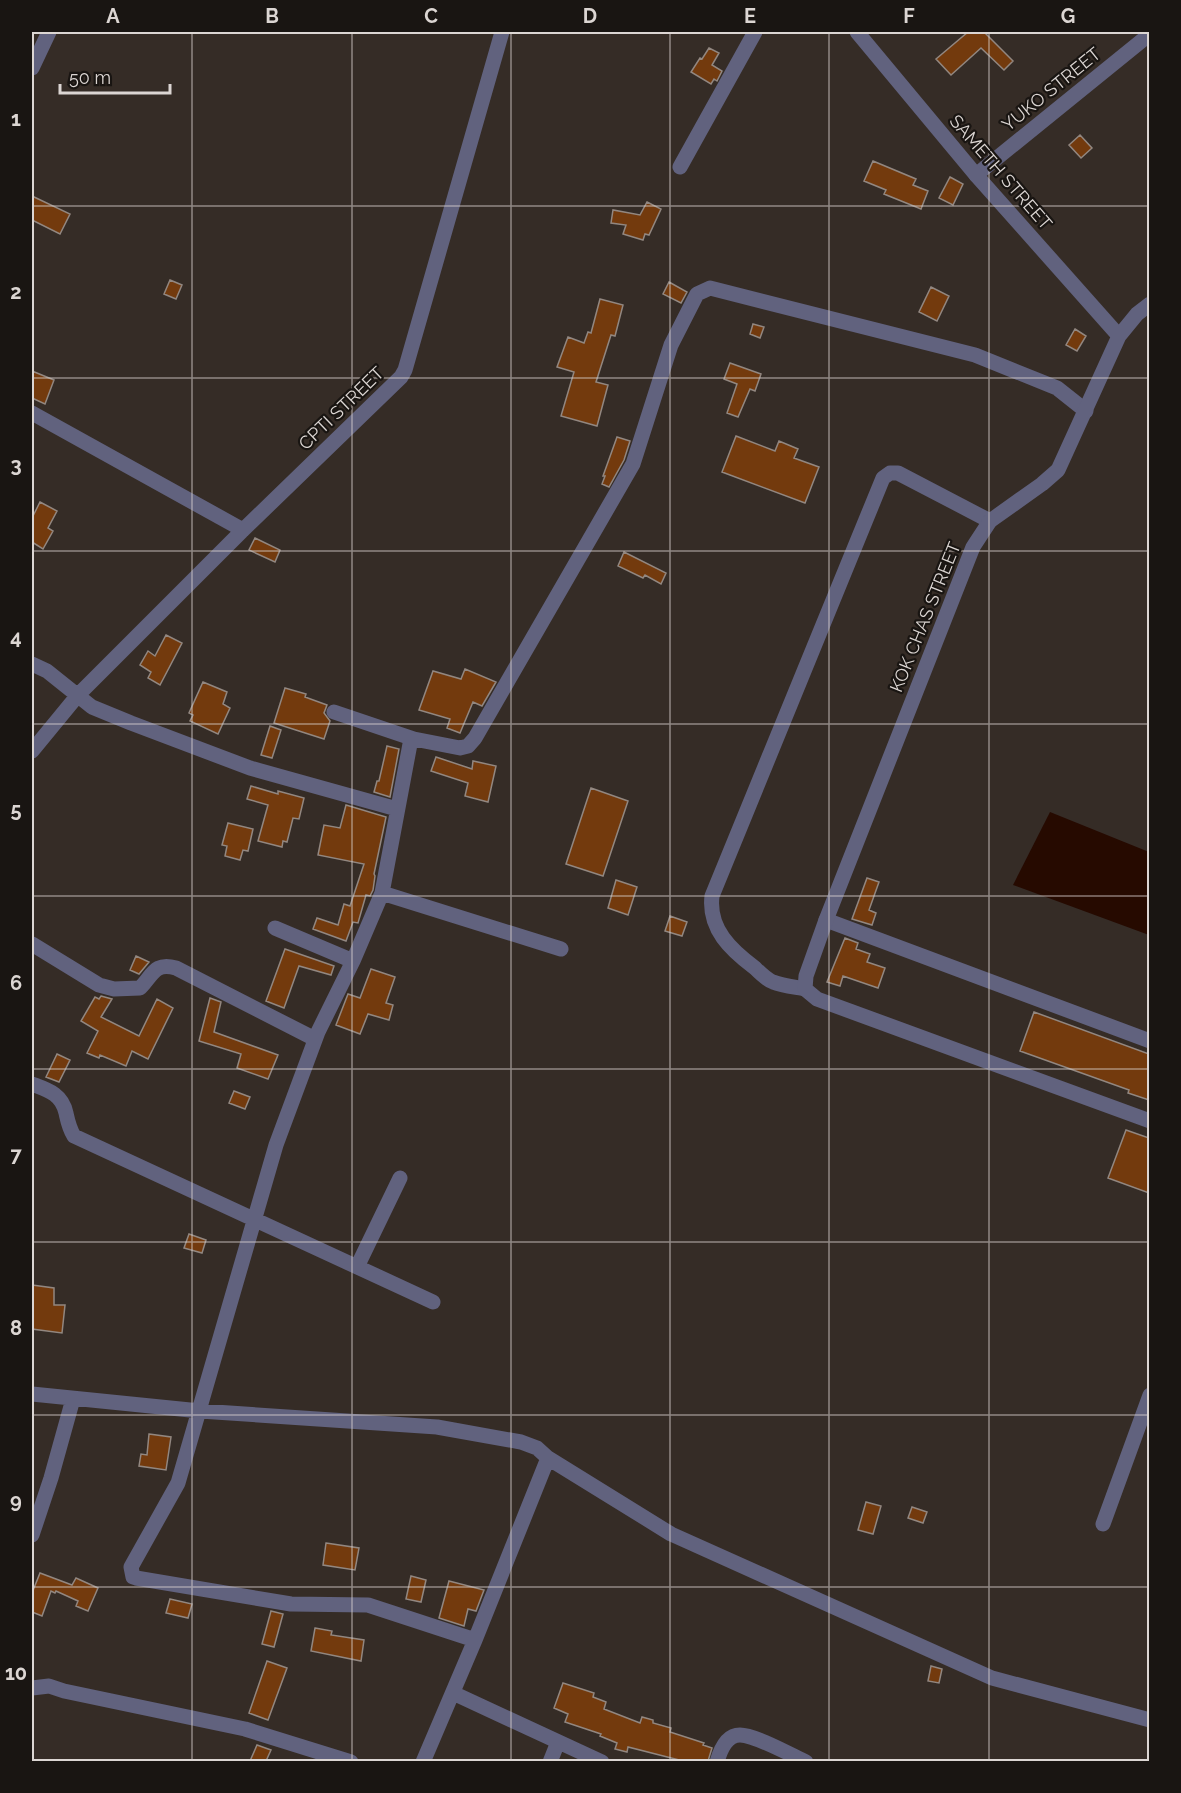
<svg xmlns="http://www.w3.org/2000/svg" width="1181" height="1793" font-family="Raleway,sans-serif">
	<style>
		.water { fill: #260a00 }
		.building { fill: #733a0d; stroke: #928780; stroke-width: 1.5 }
		.lines { fill: none; stroke-linecap: round; stroke-linejoin: round }
		.minor { stroke: #61627e; stroke-width: 15 }
		.tertiary { stroke: #61627e; stroke-width: 15 }
		.grid { fill: none; stroke: #dcd6d3; stroke-width: 1.5; stroke-opacity: 0.55 }
		.labels { text-anchor: middle; dominant-baseline: central; stroke-width: 4.5; stroke-linejoin: round; paint-order: stroke }
		.street-label { font-size: 18px; fill: #dcd6d3; stroke: #191512 }
		.neatline { fill: none; stroke: #dcd6d3; stroke-width: 2 }
		.grid-label { font-size: 20px; text-anchor: middle; font-weight: bold; fill: #dcd6d3 }
	</style>
	<rect width="100%" height="100%" fill="#352c26"/>
	<path class="water" d="M1050 812 1149 852V935L1013 885Z"/>
	<path class="building" d="M968 32H984L1013 61 1004 70 981 48 951 75 936 59Z
		M709 48 719 53 712 65 722 71 717 81 714 79 711 84 691 72 700 58 702 59Z
		M1080 135 1092 148 1081 158 1069 145Z
		M873 161 916 179 913 185 928 191 921 209 884 194 886 190 864 181Z
		M950 177 963 184 953 205 939 198Z
		M32 196 70 214 60 234 32 220Z
		M647 202 661 209 649 235 645 234 643 240 623 234 626 225 611 223 613 210 640 215Z
		M170 280 182 285 176 299 164 294Z
		M669 282 687 292 681 303 663 294Z
		M931 287 949 296 937 321 919 312Z
		M600 299 623 305 615 336 611 335 596 382 608 385 597 426 561 416 574 372 557 367 568 337 584 343 588 332 591 333Z
		M753 324 764 327 760 338 750 334Z
		M1075 329 1086 336 1077 351 1066 345Z
		M730 363 761 374 755 391 750 389 738 417 727 413 737 384 724 379Z
		M32 371 54 380 45 404 32 398Z
		M736 436 775 451 779 441 798 449 794 458 819 467 805 503 722 472Z
		M617 437 630 441 624 460 609 487 602 484 605 476H603Z
		M40 502 57 511 48 528 53 531 43 549 32 542V518Z
		M255 538 280 550 275 562 249 550Z
		M624 552 666 573 661 584 645 575 643 578 618 566Z
		M166 635 182 643 160 685 148 678 151 672 140 665 148 651 155 656Z
		M465 669 496 682 482 706 473 702 460 733 447 728 450 719 419 710 433 671 461 679Z
		M203 682 227 692 223 704 230 708 218 734 190 721 193 715 189 713Z
		M285 688 306 694 305 697 327 705 324 713 330 721 324 739 274 723Z
		M270 726 281 730 272 758 261 755Z
		M387 746 399 749 390 797 374 792 377 781H379Z
		M436 757 472 769 473 761 496 766 488 802 465 796 468 783 431 771Z
		M251 786 278 794V791L304 798 299 819 293 818 287 842 283 841 282 847 258 841 268 805 247 799Z
		M591 788 628 801 603 876 566 864Z
		M346 805 386 817 374 874 375 876 373 890 370 896 366 895 358 923 353 922 346 941 313 929 317 918 338 925 344 904 350 906 364 864 318 855 324 825 340 828Z
		M228 823 253 829 248 851 243 850 240 860 225 856 227 846 222 845Z
		M867 878 879 882 869 910 876 913 872 925 852 919Z
		M616 880 637 887 628 915 608 908Z
		M670 916 687 922 682 936 665 931Z
		M845 938 858 943 856 949 870 954 867 962 885 968 878 988 843 976 840 986 827 982Z
		M285 949 334 966 331 975 299 966 284 1008 266 1001Z
		M136 956 149 962 139 974 130 970Z
		M371 969 395 977 386 1003 393 1005 389 1020 368 1014 360 1034 336 1025 348 994 360 998Z
		M101 996 112 999 101 1017 139 1036 157 999 173 1008 148 1059 132 1051 126 1066 100 1055 99 1058 87 1053 98 1031 81 1021 95 997 99 999Z
		M210 998 221 1002 214 1032 278 1055 268 1079 237 1068 241 1054 199 1041Z
		M1034 1012 1149 1054V1100L1128 1093 1129 1090 1020 1051Z
		M57 1054 70 1060 59 1082 46 1077Z
		M234 1091 250 1097 245 1109 229 1103Z
		M1126 1130 1149 1138V1193L1108 1178Z
		M189 1234 206 1240 202 1253 184 1248Z
		M32 1285 54 1288V1305H65L62 1333 32 1329Z
		M149 1434 171 1437 166 1470 139 1466 141 1454 147 1455Z
		M866 1502 881 1506 873 1534 858 1530Z
		M912 1507 927 1512 923 1523 908 1518Z
		M326 1543 359 1548 355 1570 323 1565Z
		M40 1573 72 1585 76 1578 98 1588 88 1611 76 1606 78 1601 56 1591 55 1593 51 1591 42 1616 32 1612V1593Z
		M411 1576 426 1580 421 1602 406 1599Z
		M449 1581 484 1590 476 1611 468 1609 464 1626 439 1618Z
		M170 1599 192 1604 188 1618 166 1613Z
		M271 1611 283 1614 274 1647 262 1644Z
		M315 1628 332 1631 331 1635 364 1640 361 1661 311 1651Z
		M267 1661 287 1668 268 1720 249 1713Z
		M931 1666 942 1669 939 1683 928 1681Z
		M563 1683 594 1693 593 1697 606 1702 604 1709 640 1723 642 1717 653 1720V1723L671 1728 670 1732 704 1743 703 1745 712 1748 708 1761H683L628 1747 627 1752 615 1749 617 1743 600 1736 601 1734 565 1722 568 1714 554 1708Z
		M257 1745 271 1750 266 1761H250Z"/>
	<g class="lines">
		<path class="minor" d="M680 167 755 32
			M976 175 1150 34
			M32 413 243 530
			M32 664 47 671 92 707 131 723 250 768 397 809
			M334 712 414 739
			M32 751 78 695 243 530 401 377 405 370 502 32
			M382 893 561 949
			M826 920 1150 1041
			M275 928 353 961
			M32 944 99 985 114 989 140 988C153 975 154 962 176 968L315 1039
			M805 989C795 987 783 986 773 982 767 980 760 973 755 968 731 950 708 929 712 896L883 478 890 473H898L990 521
			M32 1084C48 1090 62 1094 66 1113 68 1122 69 1128 74 1136L433 1302
			M357 1267 400 1178
			M32 1394 200 1411 437 1427 521 1442 537 1448 548 1458 671 1534 992 1678 1150 1720
			M1103 1524 1150 1395
			M32 1535 51 1478 73 1399
			M475 1640 368 1605 291 1604 136 1578 133 1577 131 1567 178 1483 276 1145 318 1032 353 961 382 893 410 744 414 739 460 748 468 746 475 738 633 464 671 345 697 294 710 288 975 355 1057 388 1086 411
			M32 1688 49 1686 64 1691 245 1729 351 1762
			M453 1693 602 1762
			M423 1762 475 1640 548 1458
			M550 1762 558 1742
			M717 1762C720 1751 726 1735 740 1735 755 1735 791 1755 806 1762"/>
		<path class="tertiary" d="M857 32 976 175 1119 336
			M32 68 49 32
			M1150 304 1137 314 1119 336 1058 470 1042 484 990 521 973 547 826 920 806 976 805 989 817 999 1150 1121"/>
	</g>
	<path class="grid" d="M192 32V1762M352 32V1762M511 32V1762M670 32V1762M829 32V1762M989 32V1762M32 206H1150M32 378H1150M32 551H1150M32 724H1150M32 896H1150M32 1069H1150M32 1242H1150M32 1415H1150M32 1587H1150"/>
	<g class="labels">
		<g class="street-label">
			<text transform="translate(1051 89) rotate(-39)">YUKO STREET</text>
			<text transform="translate(1001 172) rotate(49)">SAMETH STREET</text>
			<text transform="translate(341 408) rotate(-44)">CPTI STREET</text>
			<text transform="translate(925 617) rotate(-68)">KOK CHAS STREET</text>
		</g>
	</g>
	<rect width="1181" height="1793" fill="none" stroke="#191512" stroke-width="66"/>
	<path d="M60 84v9h110v-9" fill="none" stroke="#dcd6d3" stroke-width="3"/>
	<text x="69" y="84" font-size="18" fill="#dcd6d3" stroke="#191512" stroke-width="4.5" paint-order="stroke">50 m</text>
	<rect x="33" y="33" width="1115" height="1727" class="neatline"/>
	<g class="grid-label">
		<text x="113" y="23">A</text>
		<text x="272" y="23">B</text>
		<text x="431" y="23">C</text>
		<text x="590" y="23">D</text>
		<text x="750" y="23">E</text>
		<text x="909" y="23">F</text>
		<text x="1068" y="23">G</text>
		<text x="16" y="126">1</text>
		<text x="16" y="299">2</text>
		<text x="16" y="472">3</text>
		<text x="16" y="644">4</text>
		<text x="16" y="817">5</text>
		<text x="16" y="990">6</text>
		<text x="16" y="1162">7</text>
		<text x="16" y="1335">8</text>
		<text x="16" y="1508">9</text>
		<text x="16" y="1680">10</text>
	</g>
</svg>
